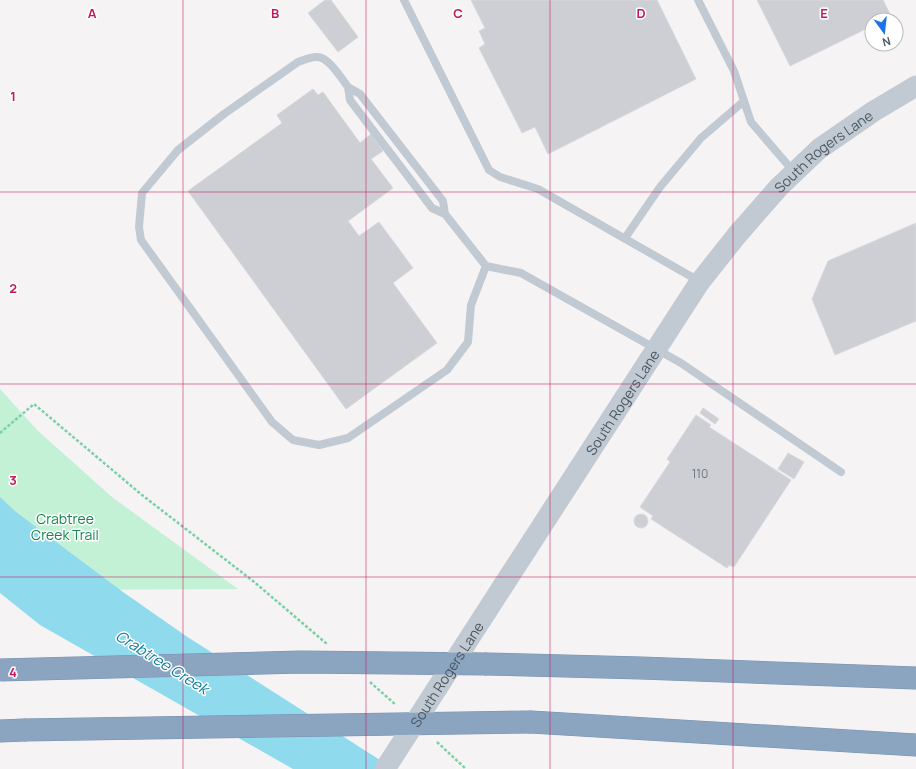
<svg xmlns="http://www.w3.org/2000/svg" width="916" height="769" font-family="Manrope,sans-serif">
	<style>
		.green { fill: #c3f1d5 }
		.water { fill: #90daee }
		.building { fill: #cdcfd5; stroke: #d7d9de }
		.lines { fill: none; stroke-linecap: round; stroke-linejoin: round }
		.motorway-casing { stroke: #7690ad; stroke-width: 23 }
		.path { stroke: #7ad0a6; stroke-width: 2.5; stroke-dasharray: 3 2; stroke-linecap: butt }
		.service { stroke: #c1cad2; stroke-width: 8 }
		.tertiary { stroke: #c1cad2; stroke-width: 21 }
		.motorway { stroke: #8ba5c1; stroke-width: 22 }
		.motorway-bridge-casing { stroke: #7690ad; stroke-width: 23; stroke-linecap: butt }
		.tertiary-bridge { stroke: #c1cad2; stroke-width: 21 }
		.motorway-bridge { stroke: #8ba5c1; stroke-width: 22 }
		.grid { fill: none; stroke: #c2185b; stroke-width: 1; stroke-opacity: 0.55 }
		.labels { text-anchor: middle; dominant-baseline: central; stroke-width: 3; stroke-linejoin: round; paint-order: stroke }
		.number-label { font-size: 12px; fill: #6b747e }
		.street-label { font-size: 14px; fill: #4a5661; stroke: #fff }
		.park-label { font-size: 14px; fill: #17864f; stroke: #fff }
		.water-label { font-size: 15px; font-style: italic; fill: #0c7c9b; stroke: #fff }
		.grid-label { font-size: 13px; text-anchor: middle; font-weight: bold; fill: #c2185b; stroke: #fff; stroke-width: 3; stroke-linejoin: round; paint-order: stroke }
	</style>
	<rect width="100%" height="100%" fill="#f5f3f3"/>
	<path class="green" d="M0 389 38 431 112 497 238 589 54 590 0 540Z"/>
	<path class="water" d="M0 497 16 512 123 592 186 636 394 769H293L40 625 0 593Z"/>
	<path class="building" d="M325 0H331L358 37 338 52 308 13Z
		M471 0H657L696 79 548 154 535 127 522 133 479 48 485 44 479 31 485 28Z
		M757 0H883L891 16 883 20H872V26L790 66Z
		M313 89 318 95 323 92 360 143 371 134 383 151 371 159 393 188 348 221 359 236 379 222 413 268 393 283 437 343 346 409 188 191 282 123 277 115Z
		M916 223V321L835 355 812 299 828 261Z
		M703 408 719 419 715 424 700 413Z
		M696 415 711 425 709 427 791 480 734 567 729 565 727 568 651 519 653 516 640 507 670 462 667 459Z
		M788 453 804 462 794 479 778 469Z
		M634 521a7 7 0 1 1 14 0a7 7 0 1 1-14 0Z"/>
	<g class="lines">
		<g class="motorway-casing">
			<path id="motorway" d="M487 664 641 668 916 678
				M531 722 916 745
				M0 731 24 730"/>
		</g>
		<path class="path" d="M0 433 34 404 142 495 253 581 327 644
			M370 682 396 705
			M437 742 466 769"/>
		<path class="service" d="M404 0 489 170 500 177 538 189 699 281
			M698 0 734 71 751 122 794 172
			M348 87C341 78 329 57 317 57 310 57 304 60 298 62L224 114 178 150 142 193 139 227 141 240 272 422 293 440 319 445 348 438 447 370 468 342 471 305 486 266
			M445 214 443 201 360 94 348 87 350 100 432 208 445 214 486 266 521 273 681 363 841 472
			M625 238 660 187 701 138 744 101"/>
		<path class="tertiary" id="s1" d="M503 586 699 283 737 235 779 187 819 149 874 111 916 86"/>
		<use href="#motorway" class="motorway"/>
		<g class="motorway-bridge-casing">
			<path id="motorway-bridge" d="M0 670 301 662 487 664
				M24 730 531 722"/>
		</g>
		<path class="tertiary-bridge" id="s2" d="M385 769 503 586"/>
		<use href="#motorway-bridge" class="motorway-bridge"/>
	</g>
	<path class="grid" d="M183 0V769M366 0V769M550 0V769M733 0V769M0 192H916M0 384H916M0 577H916"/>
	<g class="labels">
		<g class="number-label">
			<text x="700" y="473">110</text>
		</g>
		<g class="street-label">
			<text stroke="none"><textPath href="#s1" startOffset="543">South Rogers Lane</textPath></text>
			<text stroke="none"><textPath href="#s1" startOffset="219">South Rogers Lane</textPath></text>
			<text stroke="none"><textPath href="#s2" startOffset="113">South Rogers Lane</textPath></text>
		</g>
		<g class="park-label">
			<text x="65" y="518">Crabtree<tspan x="65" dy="16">Creek Trail</tspan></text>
		</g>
		<g class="water-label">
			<text transform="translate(162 662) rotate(32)">Crabtree Creek</text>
		</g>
	</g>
	<g class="grid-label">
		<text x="92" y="18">A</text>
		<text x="275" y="18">B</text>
		<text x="458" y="18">C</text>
		<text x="641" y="18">D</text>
		<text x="824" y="18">E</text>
		<text x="13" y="101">1</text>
		<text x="13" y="293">2</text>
		<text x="13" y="485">3</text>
		<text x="13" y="677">4</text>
	</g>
	<g transform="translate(884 32) rotate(165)"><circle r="19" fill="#ffffff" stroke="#b7bbc0"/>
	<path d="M0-3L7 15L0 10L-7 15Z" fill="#1a73e8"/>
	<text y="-6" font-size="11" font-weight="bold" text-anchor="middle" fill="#4a5661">N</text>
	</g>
</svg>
